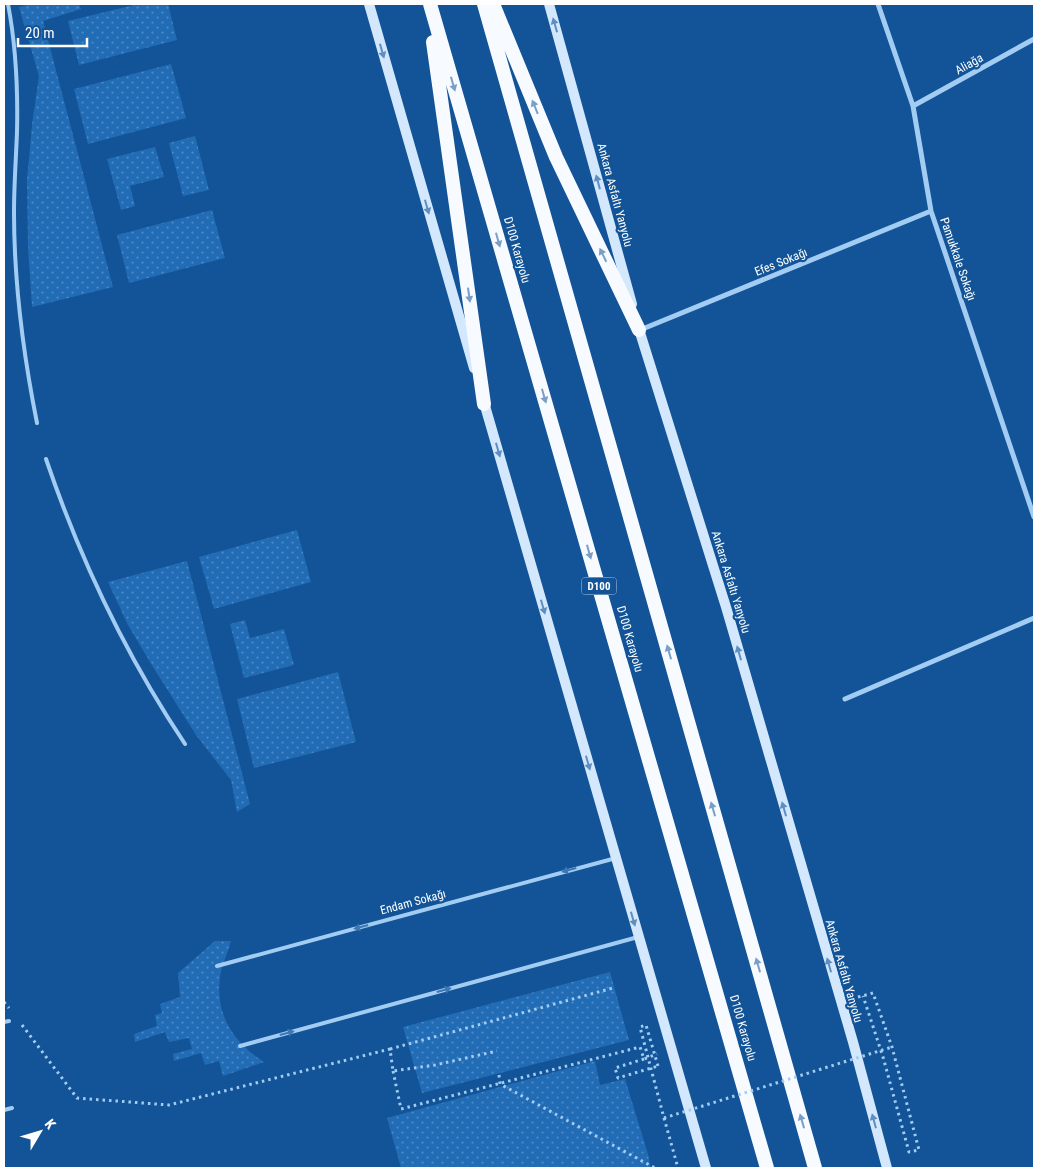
<svg xmlns="http://www.w3.org/2000/svg" width="1038" height="1172" font-family="'Roboto Condensed',sans-serif">
	<style>
		.grass { fill: url(#grass-dots) }
		.lines { fill: none; stroke-linecap: round; stroke-linejoin: round }
		.path { stroke: #a3ccf3; stroke-width: 3; stroke-dasharray: 2.5 4; stroke-linecap: butt }
		.service { stroke: #a3ccf3; stroke-width: 4 }
		.minor { stroke: #a3ccf3; stroke-width: 5 }
		.secondary { stroke: #d3e7fd; stroke-width: 10 }
		.trunk { stroke: #f7faff; stroke-width: 14 }
		.path-bridge { stroke: #a3ccf3; stroke-width: 3; stroke-dasharray: 2.5 4; stroke-linecap: butt }
		.oneway { fill: #5f8fc0 }
		.oneway2 { fill: #799fc6 }
		.oneway3 { fill: #3e78b3 }
		.labels { text-anchor: middle; dominant-baseline: central; stroke-width: 4.5; stroke-linejoin: round; paint-order: stroke }
		.shield { fill: #125497; stroke: #b8cce0; stroke-width: 1 }
		.shield-label { font-size: 11px; font-weight: bold; fill: #fff }
		.street-label { font-size: 12px; fill: #fff; stroke: #125497 }
	</style>
	<defs>
		<pattern id="grass-dots" width="8" height="8" patternUnits="userSpaceOnUse" patternTransform="scale(1.25)"><rect width="8" height="8" fill="#216cb5"/><path d="M2 2h.1M6 6h.1" fill="none" stroke="#4d89c4" stroke-width="1.8" stroke-linecap="round"/></pattern>
	</defs>
	<rect width="100%" height="100%" fill="#125497"/>
	<path class="grass" d="M31 4H79L81 9 43 21 113 287 32 307 28 247 27 180 32 125 39 76 19 7Z
		M138 4H168L177 40 79 65 68 21Z
		M171 64 186 118 88 144 74 89Z
		M195 136 209 190 183 196 169 143Z
		M155 147 164 177 130 186 135 206 121 210 107 159Z
		M212 210 225 258 129 283 117 235Z
		M297 530 311 582 214 609 199 557Z
		M187 561 250 804 237 812 231 780 196 735 153 667 128 625 108 582Z
		M245 620 250 638 284 629 294 665 244 678 230 624Z
		M338 672 356 742 254 768 237 699Z
		M215 941H231C228 953 221 966 220 978 215 1015 234 1043 264 1062L223 1076 219 1061 205 1065 201 1053 174 1061 173 1054 192 1049 189 1038 169 1042 165 1032 135 1042 134 1034 157 1026 155 1015 162 1013 160 1004 180 997 178 973Z
		M610 972 629 1040 422 1093 403 1027Z
		M595 1061 600 1085 625 1079 648 1154 651 1168H401L387 1118Z"/>
	<g class="lines">
		<path class="path" d="M858 997 873 993 892 1047 919 1150 909 1152 883 1057 863 996
			M4 1002 9 1008
			M22 1025 77 1098 169 1105 390 1049 393 1071 435 1065 497 1051
			M390 1049 613 988
			M644 1059 615 1068 618 1078 658 1066
			M393 1071 401 1109 640 1047 644 1059 657 1054
			M499 1075 500 1084 655 1168
			M664 1118 678 1168"/>
		<path class="service" d="M8 4C16 46 18 89 17 132 16 159 14 185 14 212 14 283 23 353 37 423
			M46 459C81 562 125 654 185 744
			M217 966 616 858
			M4 1022 9 1021
			M240 1046 638 937
			M4 1110 12 1108"/>
		<path class="minor" d="M878 4 913 106 931 211 1034 517
			M913 106 1034 39
			M640 330 931 211
			M845 699 1034 618"/>
		<path class="secondary" d="M369 4 474 368
			M549 4 632 304
			M637 323 726 607 853 1042 887 1168
			M483 399 706 1168"/>
		<path class="trunk" d="M430 4 767 1168
			M484 4 815 1168
			M493 4 556 157 639 330
			M433 42 484 404"/>
		<path class="path-bridge" d="M658 1066 646 1025 640 1027 664 1118 892 1047"/>
	</g>
	<defs><path id="oneway-solid" d="M-6-.8H1V-3.2L6.5 0L1 3.2V.8H-6Z" transform="scale(1.25)"/></defs>
	<g class="oneway">
		<use href="#oneway-solid" transform="translate(555 25) rotate(-106)"/>
		<use href="#oneway-solid" transform="translate(382 51) rotate(74)"/>
		<use href="#oneway-solid" transform="translate(598 182) rotate(-105)"/>
		<use href="#oneway-solid" transform="translate(427 207) rotate(74)"/>
		<use href="#oneway-solid" transform="translate(498 450) rotate(74)"/>
		<use href="#oneway-solid" transform="translate(543 607) rotate(74)"/>
		<use href="#oneway-solid" transform="translate(739 653) rotate(-106)"/>
		<use href="#oneway-solid" transform="translate(588 763) rotate(74)"/>
		<use href="#oneway-solid" transform="translate(784 809) rotate(-106)"/>
		<use href="#oneway-solid" transform="translate(633 919) rotate(74)"/>
		<use href="#oneway-solid" transform="translate(829 965) rotate(-106)"/>
		<use href="#oneway-solid" transform="translate(874 1121) rotate(-105)"/>
	</g>
	<g class="oneway2">
		<use href="#oneway-solid" transform="translate(453 84) rotate(74)"/>
		<use href="#oneway-solid" transform="translate(535 107) rotate(-112)"/>
		<use href="#oneway-solid" transform="translate(498 240) rotate(74)"/>
		<use href="#oneway-solid" transform="translate(603 255) rotate(-116)"/>
		<use href="#oneway-solid" transform="translate(469 295) rotate(82)"/>
		<use href="#oneway-solid" transform="translate(544 396) rotate(74)"/>
		<use href="#oneway-solid" transform="translate(589 552) rotate(74)"/>
		<use href="#oneway-solid" transform="translate(669 652) rotate(-106)"/>
		<use href="#oneway-solid" transform="translate(713 809) rotate(-106)"/>
		<use href="#oneway-solid" transform="translate(758 965) rotate(-106)"/>
		<use href="#oneway-solid" transform="translate(802 1121) rotate(-106)"/>
	</g>
	<g class="oneway3">
		<use href="#oneway-solid" transform="translate(569 870) rotate(165)"/>
		<use href="#oneway-solid" transform="translate(361 927) rotate(165)"/>
		<use href="#oneway-solid" transform="translate(444 990) rotate(-15)"/>
		<use href="#oneway-solid" transform="translate(287 1033) rotate(-15)"/>
	</g>
	<g class="labels">
		<rect class="shield" x="581.5" y="577.5" width="35" height="17" rx="4"/>
		<g class="shield-label">
			<text x="599" y="586">D100</text>
		</g>
		<g class="street-label">
			<text transform="translate(969 64) rotate(-29)">Aliağa</text>
			<text transform="translate(615 195) rotate(75)">Ankara Asfaltı Yanyolu</text>
			<text transform="translate(517 250) rotate(74)">D100 Karayolu</text>
			<text transform="translate(958 259) rotate(71)">Pamukkale Sokağı</text>
			<text transform="translate(781 262) rotate(-22)">Efes Sokağı</text>
			<text transform="translate(731 582) rotate(73)">Ankara Asfaltı Yanyolu</text>
			<text transform="translate(630 639) rotate(74)">D100 Karayolu</text>
			<text transform="translate(413 902) rotate(-15)">Endam Sokağı</text>
			<text transform="translate(844 971) rotate(74)">Ankara Asfaltı Yanyolu</text>
			<text transform="translate(743 1028) rotate(74)">D100 Karayolu</text>
		</g>
	</g>
	<rect width="1038" height="1172" fill="none" stroke="#ffffff" stroke-width="10"/>
	<g transform="translate(40 1132) rotate(52)" stroke="#125497" stroke-width="4" paint-order="stroke">
	<path d="M0-4L9 19L0 12L-9 19Z" fill="#ffffff"/>
	<text y="-8" font-size="14" font-weight="bold" text-anchor="middle" fill="#ffffff">K</text>
	</g>
	<path d="M18 38v8h69v-8" fill="none" stroke="#ffffff" stroke-width="2.5"/>
	<text x="25" y="38" font-size="15" fill="#ffffff" stroke="#125497" stroke-width="4" paint-order="stroke">20 m</text>
</svg>
